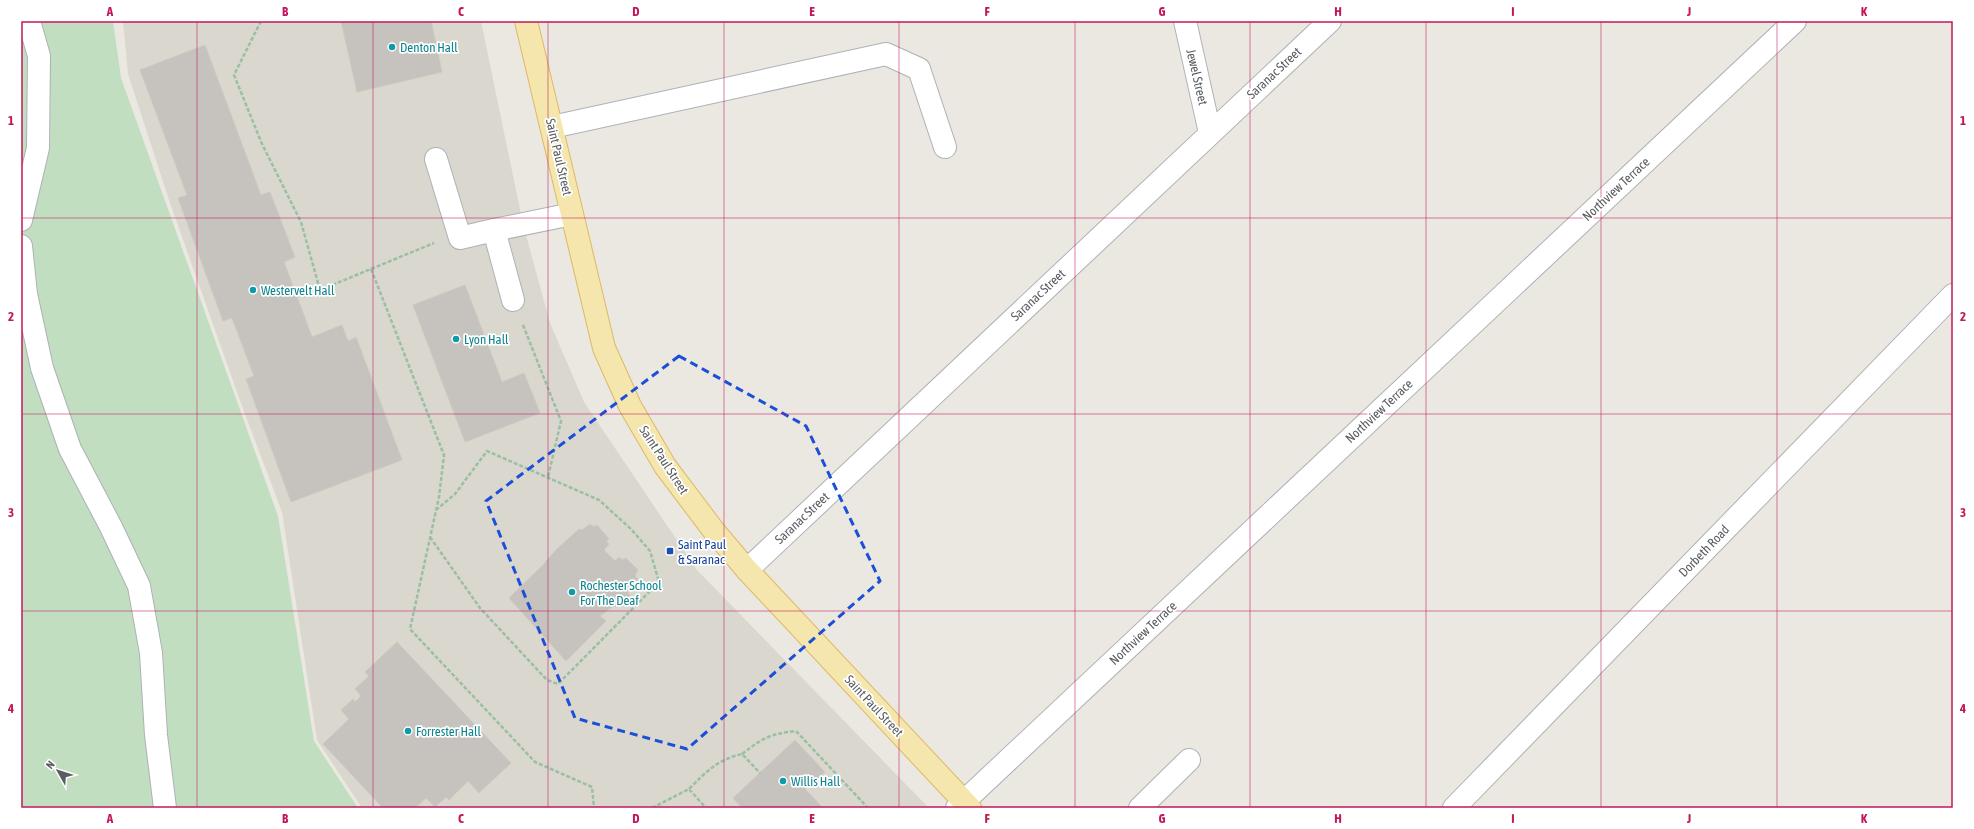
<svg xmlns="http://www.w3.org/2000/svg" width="1974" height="829" font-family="'Asap Condensed',sans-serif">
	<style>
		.education { fill: #dad7cf }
		.green { fill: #c1dfc0 }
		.building { fill: #c6c3be; stroke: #cec9c0 }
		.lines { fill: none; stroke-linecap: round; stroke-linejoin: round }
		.minor-casing { stroke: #aeb1b5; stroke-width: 24 }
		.major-casing { stroke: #deb966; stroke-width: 24 }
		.path { stroke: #9abfa4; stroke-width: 2.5; stroke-dasharray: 4 2; stroke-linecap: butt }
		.minor { stroke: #fff; stroke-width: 22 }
		.major { stroke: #f4e6ac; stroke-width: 22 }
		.marked { fill: none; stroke: #1d4ed8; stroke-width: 3; stroke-dasharray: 8 5; stroke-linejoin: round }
		.grid { fill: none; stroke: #c2185b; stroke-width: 1; stroke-opacity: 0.55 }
		.culture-dot { fill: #0f9aa8; stroke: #fff; stroke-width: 1.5 }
		.transit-dot { fill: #1a4fb4; stroke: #fff; stroke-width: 1.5 }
		.labels { text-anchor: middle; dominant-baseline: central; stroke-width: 3.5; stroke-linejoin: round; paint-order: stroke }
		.culture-label { font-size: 13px; fill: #0d838f; stroke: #fff; text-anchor: start }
		.street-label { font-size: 13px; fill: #595c60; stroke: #fff }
		.transit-label { font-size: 13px; fill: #164399; stroke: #fff; text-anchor: start }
		.neatline { fill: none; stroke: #c2185b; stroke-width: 1.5 }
		.grid-label { font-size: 13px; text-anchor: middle; font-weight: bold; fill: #c2185b }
	</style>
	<rect width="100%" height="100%" fill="#eae8e1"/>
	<path class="education" d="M123 21H481L523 224 550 323 584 402 697 570 929 808H362L317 740 282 512 242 406 170 203 128 74Z"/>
	<path class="green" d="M21 21H113L121 78 278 516 314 741 358 808H21Z"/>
	<path class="building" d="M341 21H431L442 72 357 92Z
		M205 45 261 195 270 192 295 257 284 262 312 337 342 325 348 341 356 337 402 460 291 502 246 379 254 376 232 318 223 321 178 198 187 195 140 70Z
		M465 285 502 382 524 373 540 413 465 442 413 305Z
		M590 524 594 527 597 525 609 539 606 542 609 544 604 550 615 561 619 557 622 560 626 558 638 570 635 576 638 579 626 588 630 596 620 605 612 607 600 616 606 621 566 661 509 598 545 563V562L558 548 579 529 582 530Z
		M397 642 511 763 479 793 468 781 449 800 446 797 435 807 426 798 415 808H383L323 744 349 719 341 710 353 699 355 702 361 696 355 689 369 676 365 672Z
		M795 740 825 772 805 789 823 808H742L733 798Z"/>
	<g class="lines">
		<g class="minor-casing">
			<path id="minor" d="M1185 21 1210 133
				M552 127 886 54 919 69 945 147
				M436 159 460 238 494 230 513 300
				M21 220 38 148 39 56 29 21
				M494 230 572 214
				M21 246 26 294 42 368 70 449 111 527 139 586 151 653 156 735 165 808
				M747 570 1330 21
				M957 808 1795 21
				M1140 808 1189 760
				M1454 808 1953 295"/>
		</g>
		<g class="major-casing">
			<path id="major" d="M526 21 604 348 630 406 665 466 714 531 747 570 970 808"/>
		</g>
		<path class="path" d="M261 21 234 75 262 144 301 222 320 290 434 243
			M371 269 444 455 439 497 410 629 535 762 592 787 594 808
			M523 325 561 421 548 477
			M430 537 480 608 547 680 558 684 659 582 650 551 631 529 599 500 487 451 455 494 436 510
			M742 754C763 738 769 734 796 731L868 808
			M689 789C707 771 717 760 742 754L760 773
			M652 808 689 789 706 808"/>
		<use href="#minor" class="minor"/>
		<use href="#major" class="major"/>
	</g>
	<path class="marked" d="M679 356 806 426 880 581 687 749 575 718 486 501Z"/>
	<path class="grid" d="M197 21V808M373 21V808M548 21V808M724 21V808M899 21V808M1075 21V808M1250 21V808M1426 21V808M1601 21V808M1777 21V808M21 218H1953M21 414H1953M21 611H1953"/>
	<g class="culture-dot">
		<circle cx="392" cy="47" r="4"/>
		<circle cx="253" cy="290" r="4"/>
		<circle cx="456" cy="339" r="4"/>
		<circle cx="572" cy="592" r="4"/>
		<circle cx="408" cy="731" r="4"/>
		<circle cx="783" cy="781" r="4"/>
	</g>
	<rect class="transit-dot" x="666" y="547" width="8" height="8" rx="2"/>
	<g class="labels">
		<g class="culture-label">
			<text x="400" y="47">Denton Hall</text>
			<text x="261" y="290">Westervelt Hall</text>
			<text x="464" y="339">Lyon Hall</text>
			<text x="580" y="585">Rochester School<tspan x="580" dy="15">For The Deaf</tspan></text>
			<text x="416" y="731">Forrester Hall</text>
			<text x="791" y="781">Willis Hall</text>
		</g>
		<g class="street-label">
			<text transform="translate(1274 73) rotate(-43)">Saranac Street</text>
			<text transform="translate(1197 77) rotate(77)">Jewel Street</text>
			<text transform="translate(559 157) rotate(77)">Saint Paul Street</text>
			<text transform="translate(1616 189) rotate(-43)">Northview Terrace</text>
			<text transform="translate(1038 295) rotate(-43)">Saranac Street</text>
			<text transform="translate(1379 411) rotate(-43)">Northview Terrace</text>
			<text transform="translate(664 460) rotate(57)">Saint Paul Street</text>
			<text transform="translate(802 518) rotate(-43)">Saranac Street</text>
			<text transform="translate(1704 551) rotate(-46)">Dorbeth Road</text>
			<text transform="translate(1143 633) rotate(-43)">Northview Terrace</text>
			<text transform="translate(874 706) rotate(47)">Saint Paul Street</text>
		</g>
		<g class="transit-label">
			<text x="678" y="544">Saint Paul<tspan x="678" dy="15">&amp; Saranac</tspan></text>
		</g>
	</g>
	<rect width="1974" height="829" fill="none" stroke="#ffffff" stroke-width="44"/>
	<g transform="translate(58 771) rotate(309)" stroke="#ffffff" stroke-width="3" paint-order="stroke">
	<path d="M0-3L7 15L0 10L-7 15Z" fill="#595c60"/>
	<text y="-6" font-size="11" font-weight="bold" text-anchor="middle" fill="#595c60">N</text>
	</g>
	<rect x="22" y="22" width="1930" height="785" class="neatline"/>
	<g class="grid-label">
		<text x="110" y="16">A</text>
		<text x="285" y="16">B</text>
		<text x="461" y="16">C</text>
		<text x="636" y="16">D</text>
		<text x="812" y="16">E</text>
		<text x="987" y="16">F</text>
		<text x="1162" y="16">G</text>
		<text x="1338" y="16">H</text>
		<text x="1513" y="16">I</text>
		<text x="1689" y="16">J</text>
		<text x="1864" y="16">K</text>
		<text x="11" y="125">1</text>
		<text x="1963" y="125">1</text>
		<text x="11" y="321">2</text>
		<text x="1963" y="321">2</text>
		<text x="11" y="517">3</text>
		<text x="1963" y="517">3</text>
		<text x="11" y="713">4</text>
		<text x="1963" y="713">4</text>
		<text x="110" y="823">A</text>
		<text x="285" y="823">B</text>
		<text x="461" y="823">C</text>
		<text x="636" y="823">D</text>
		<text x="812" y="823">E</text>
		<text x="987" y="823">F</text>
		<text x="1162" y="823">G</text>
		<text x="1338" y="823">H</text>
		<text x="1513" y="823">I</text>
		<text x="1689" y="823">J</text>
		<text x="1864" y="823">K</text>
	</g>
</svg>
